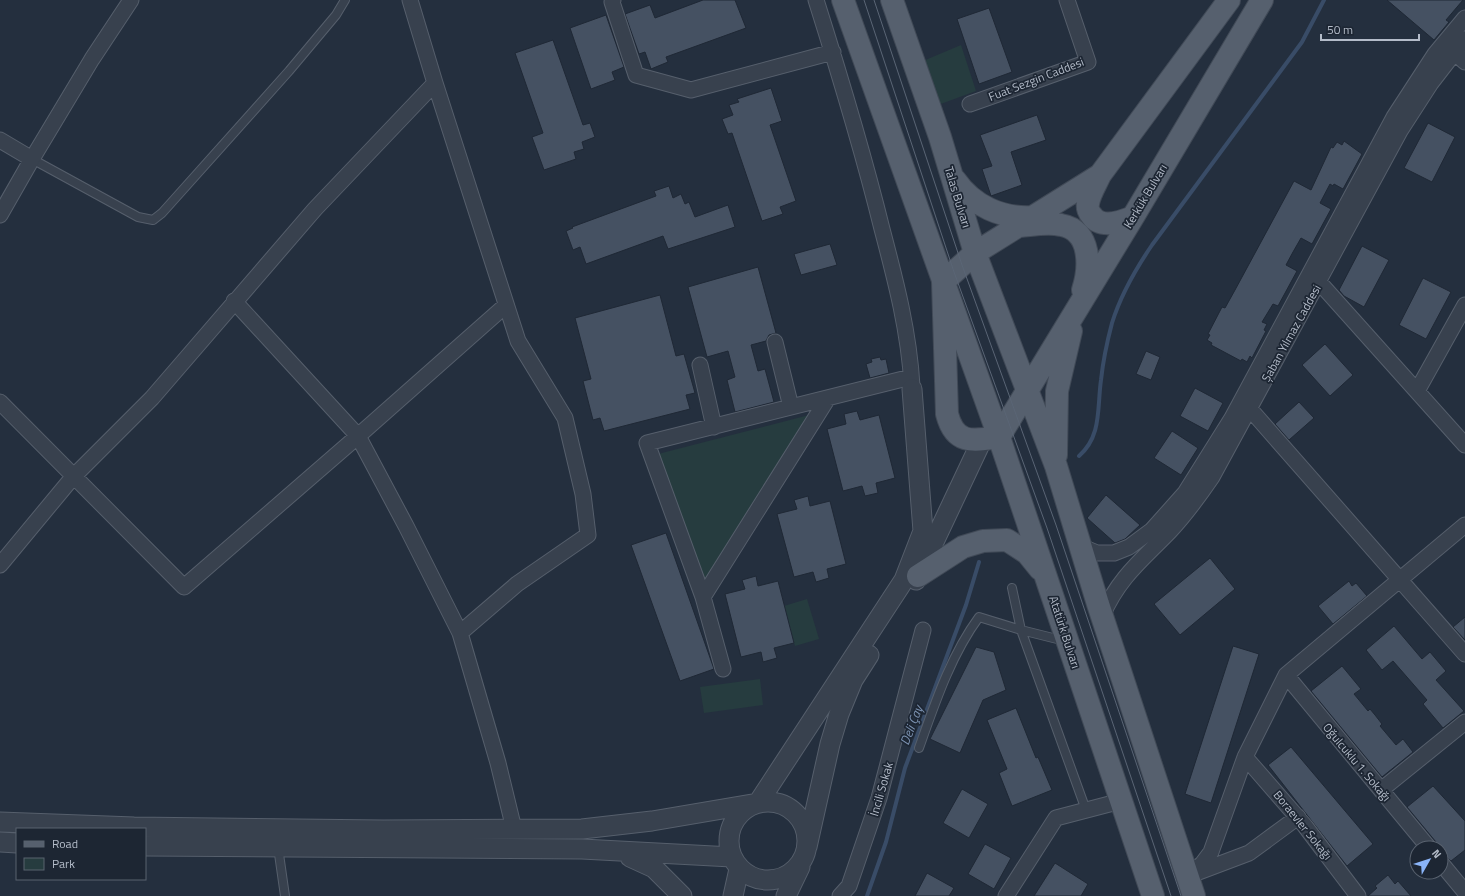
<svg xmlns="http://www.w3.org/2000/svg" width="1465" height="896" font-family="'Titillium Web',sans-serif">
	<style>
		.green { fill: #263c3f }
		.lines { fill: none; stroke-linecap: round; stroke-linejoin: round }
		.stream { stroke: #394c67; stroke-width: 4 }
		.building { fill: #455162; stroke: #1f2835 }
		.service-casing { stroke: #565f6c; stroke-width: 10 }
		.minor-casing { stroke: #565f6c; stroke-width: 17 }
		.tertiary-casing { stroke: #565f6c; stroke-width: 21 }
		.primary-casing { stroke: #414a57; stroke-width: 24 }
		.service { stroke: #38414e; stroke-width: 8 }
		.minor { stroke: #38414e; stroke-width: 15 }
		.tertiary { stroke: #38414e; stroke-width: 19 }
		.primary { stroke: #56606e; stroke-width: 22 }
		.tram { stroke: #5a6575; stroke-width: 1 }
		.labels { text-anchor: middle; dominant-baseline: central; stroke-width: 3.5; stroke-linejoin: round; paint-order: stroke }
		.street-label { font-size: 12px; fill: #b4bcc9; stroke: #1d2633 }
		.water-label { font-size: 13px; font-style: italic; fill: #7c92b1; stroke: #1d2633 }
	</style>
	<rect width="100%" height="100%" fill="#242f3e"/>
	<path class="green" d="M961 45 976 91 938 105 923 61Z
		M813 414 704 591 658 454Z
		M807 599 819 639 795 646 784 606Z
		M760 679 763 705 704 713 700 687Z"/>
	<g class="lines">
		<path class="stream" d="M1079 456C1102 436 1097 408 1101 380 1103 361 1107 342 1112 323 1121 294 1135 270 1152 245L1302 42 1324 0
			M867 896 886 842 905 768 966 605 979 562"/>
	</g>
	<path class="building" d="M703 0H735L746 28 666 57 668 62 651 69 645 52 639 54 625 14 650 5 655 18Z
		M1387 0H1463L1446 20 1449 22 1434 40Z
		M989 8 1012 72 979 84 957 19Z
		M606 15 624 67 612 72 615 80 591 89 570 28Z
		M553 40 583 125 590 123 595 137 582 142 584 149 574 152 576 159 544 170 532 137 543 133 515 53Z
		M771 88 782 121 770 125 796 201 780 207 783 214 762 221 732 133 728 134 722 119 733 115 729 105 739 102 737 99Z
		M1037 115 1046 140 1011 152 1022 185 991 196 982 169 992 166 980 135Z
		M1428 123 1455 137 1432 182 1404 168Z
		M1344 141 1362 154 1343 189 1334 184 1333 186 1330 184 1320 203 1331 209 1312 244 1301 238 1293 252 1286 265 1297 271 1278 306 1273 304 1262 322 1267 324 1264 330 1266 331 1252 358 1250 356 1247 362 1242 359 1241 361 1211 345 1212 343 1207 340 1210 335 1208 334 1222 307 1225 308 1235 290 1294 181 1311 190 1331 147 1333 148 1337 142 1342 145Z
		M669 186 673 198 681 194 685 204 689 202 695 217 728 205 735 227 668 249 663 236 586 264 580 247 573 250 566 231 573 228 572 227 656 196 654 191Z
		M830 244 837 265 801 275 794 254Z
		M1362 246 1389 260 1364 307 1344 296 1339 290Z
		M758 267 776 333 769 335 766 341 751 345 758 371 765 369 774 402 735 412 727 380 735 377 728 351 707 357 688 287Z
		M1423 278 1451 292 1426 339 1399 325Z
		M660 295 676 356 684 354 695 393 686 395 690 409 604 431 600 418 593 420 583 381 591 379 575 318Z
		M1325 344 1353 375 1330 396 1302 365Z
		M1146 351 1160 357 1151 380 1136 374Z
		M880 357 881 360 886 359 889 373 870 378 866 364 872 362 871 359Z
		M1195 388 1223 403 1208 431 1180 416Z
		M1299 402 1314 418 1289 440 1275 424Z
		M857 411 860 420 879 415 895 478 876 483 878 493 865 496 862 486 843 491 827 429 846 424 844 414Z
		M1172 431 1198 448 1181 475 1154 458Z
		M1106 495 1140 525 1125 539 1115 543 1087 518Z
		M808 496 810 506 830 501 846 564 827 569 829 578 816 582 813 572 794 577 777 514 797 509 794 500Z
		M666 533 714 669 680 681 631 545Z
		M1210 558 1235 589 1180 635 1154 604Z
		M756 576 758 586 778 581 794 643 774 648 777 658 763 662 761 652 741 657 725 594 745 589 742 580Z
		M1349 581 1352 586 1356 583 1367 596 1333 624 1318 606Z
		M1465 617V640L1453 627Z
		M1394 626 1422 659 1430 652 1446 671 1436 680 1464 711 1443 728 1423 704 1427 700 1393 661 1382 670 1366 650Z
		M1233 646 1259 654 1211 803 1185 794Z
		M976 647 994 652 1006 690 983 700 960 753 930 739Z
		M1342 666 1361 689 1354 694 1368 711 1370 709 1375 715 1382 724 1380 726 1396 745 1403 739 1413 752 1382 777 1311 691Z
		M1016 708 1036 758 1038 757 1052 790 1012 806 999 773 1007 769 987 720Z
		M1291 747 1373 844 1347 866 1268 765Z
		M1433 786 1465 821V850L1451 861 1444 855 1441 854V848H1438L1436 842 1407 807Z
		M962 789 988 804 969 838 943 823Z
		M985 844 1011 858 994 889 968 874Z
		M1055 863 1088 884 1081 896H1034Z
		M927 873 954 888 949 896H915Z
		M1388 875 1395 884 1398 881 1411 896H1368L1377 888 1375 886Z"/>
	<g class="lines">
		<g class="service-casing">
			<path id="service" d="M32 159 138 217 153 220 162 213 289 71 336 15 345 0
				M1012 588 1021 630 1086 810
				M919 748C935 703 951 655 979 617L1021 630 1065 641
				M278 847 285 896"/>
		</g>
		<g class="minor-casing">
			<path id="minor" d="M410 0 435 83 518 341 565 418 583 494 588 535 517 584 460 633
				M613 0 612 2 636 75 691 90 833 52
				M816 0C840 76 863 152 882 229 896 282 909 332 912 386
				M1454 52 1465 62
				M970 104 1088 62 1067 0
				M0 140 32 159 92 59 131 0
				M0 215 32 159
				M1319 282 1465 445
				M234 301 358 436 406 526 460 633 498 763 514 829
				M775 342 791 407
				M700 365 714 427
				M1417 391 1465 305
				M0 402 184 587 358 436 506 305
				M1250 409 1465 654
				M1080 546 1097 553H1114L1129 547 1152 530 1185 493 1232 418 1394 117 1435 54 1465 18
				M0 565 73 477 152 398 315 209 435 83
				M703 597 828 398
				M1102 616C1119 577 1142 560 1170 531 1186 514 1199 496 1212 477L1400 131 1431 83 1465 39
				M723 669 703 597 647 443 911 377
				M1286 675 1429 848
				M1245 757 1305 826 1358 896
				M1381 790 1465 722
				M1441 863 1465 892
				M1196 873 1249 853 1298 817
				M1187 876 1202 864 1211 852 1245 757 1286 675 1465 525
				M840 896 849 886 879 798 923 630
				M1006 896 1056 818 1121 801"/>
		</g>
		<g class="tertiary-casing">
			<path id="tertiary" d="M916 580 982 440
				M729 841a39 39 0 1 1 78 0a39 39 0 1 1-78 0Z
				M0 822 134 827 383 830 582 829 652 821 758 803 904 580 923 531 912 389
				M0 842 17 843
				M145 846 582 849 732 857
				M807 847 830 744 839 714 853 680 869 655
				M630 857 654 868 682 896
				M733 896 739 869
				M786 896 800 867"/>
		</g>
		<g class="primary-casing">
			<path id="primary" d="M843 0 999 437 1153 896
				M892 0 940 137 975 253 1056 466 1098 604 1194 896
				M1229 0 1100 175 975 253 943 282 947 414C955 445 973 441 999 437L1133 217 1262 0
				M1100 175C1096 184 1089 195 1088 204 1087 208 1089 213 1092 216 1101 229 1121 222 1133 217
				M955 180C973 206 1002 219 1033 217
				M1020 226C1033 225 1048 222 1061 225 1092 230 1090 268 1083 290
				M1056 455 1057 391 1071 331
				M918 576 963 547 983 541 1007 540 1027 553 1040 569"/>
		</g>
		<use href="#service" class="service"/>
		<use href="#minor" class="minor"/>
		<use href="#tertiary" class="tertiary"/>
		<use href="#primary" class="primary"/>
		<path class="tram" d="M864 0 954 272 1047 528 1171 896
			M874 0 962 265 1056 525 1181 896"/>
	</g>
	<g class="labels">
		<g class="street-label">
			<text transform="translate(1036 79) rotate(-21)">Fuat Sezgin Caddesi</text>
			<text transform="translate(1145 196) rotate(-59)">Kerkük Bulvarı</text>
			<text transform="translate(958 197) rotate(73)">Talas Bulvarı</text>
			<text transform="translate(1291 333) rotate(-61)">Şaban Yılmaz Caddesi</text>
			<text transform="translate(1065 632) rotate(72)">Atatürk Bulvarı</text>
			<text transform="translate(1357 762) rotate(50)">Oğulcuklu 1. Sokağı</text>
			<text transform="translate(881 789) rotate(-74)">İncili Sokak</text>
			<text transform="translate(1303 825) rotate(51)">Boraevler Sokağı</text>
		</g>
		<g class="water-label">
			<text transform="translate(911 725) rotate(-69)">Deli Çay</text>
		</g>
	</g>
	<rect x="16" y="828" width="130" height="52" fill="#1d2633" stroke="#59626f"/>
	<rect x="24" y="841" width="20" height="6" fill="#56606e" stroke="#59626f"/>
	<text x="52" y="848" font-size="12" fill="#b4bcc9">Road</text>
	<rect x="24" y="858" width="20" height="12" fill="#263c3f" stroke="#59626f"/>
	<text x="52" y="868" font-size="12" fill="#b4bcc9">Park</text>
	<g transform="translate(1429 860) rotate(51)"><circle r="19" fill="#1d2633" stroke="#59626f"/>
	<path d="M0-3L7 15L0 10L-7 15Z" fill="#8ab4f8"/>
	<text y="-6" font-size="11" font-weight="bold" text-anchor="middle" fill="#b4bcc9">N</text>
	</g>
	<path d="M1321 34v6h98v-6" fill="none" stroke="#b4bcc9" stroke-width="2"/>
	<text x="1327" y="34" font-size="12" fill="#b4bcc9" stroke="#1d2633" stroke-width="3" paint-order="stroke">50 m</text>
</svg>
